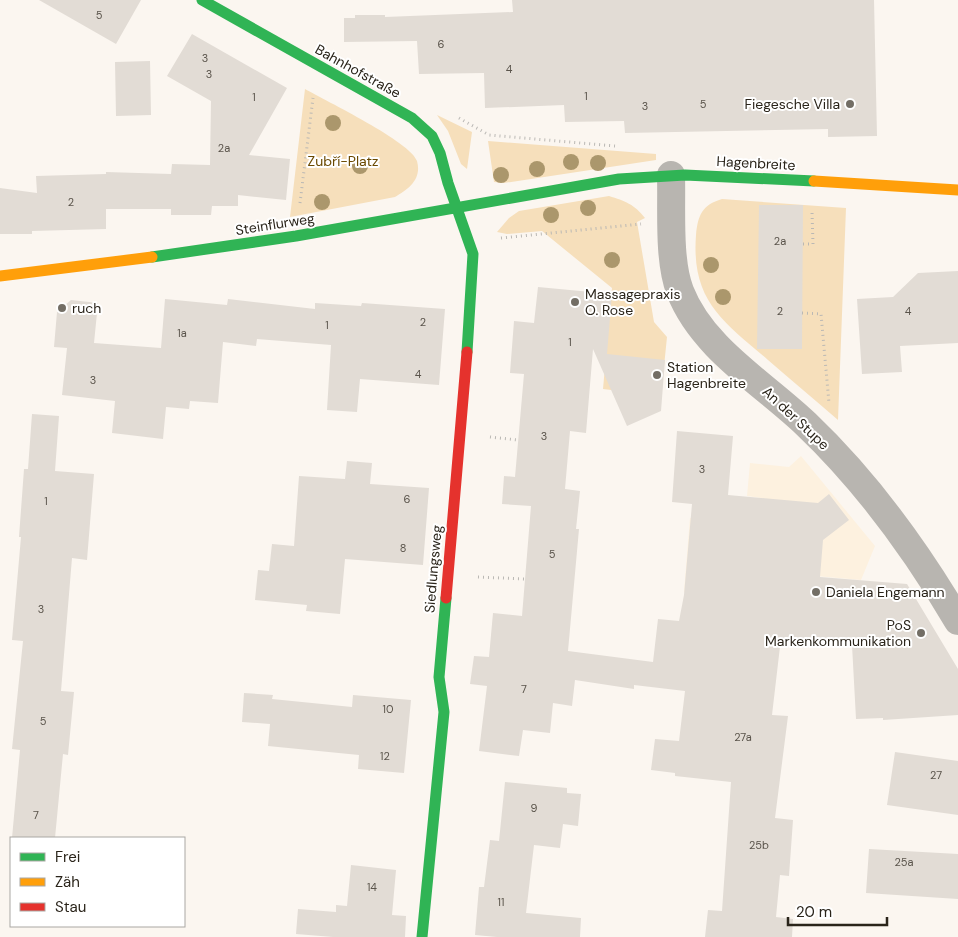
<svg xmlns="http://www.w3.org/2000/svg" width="958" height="937" font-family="'DM Sans',sans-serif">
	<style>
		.built { fill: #fdf1df }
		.green { fill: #f6dfbb }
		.building { fill: #e2dcd5 }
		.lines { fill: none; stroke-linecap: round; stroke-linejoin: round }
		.path { stroke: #bab8b4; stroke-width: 3; stroke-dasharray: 1 4; stroke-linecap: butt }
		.street { stroke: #b8b5b0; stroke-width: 28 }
		.fast { stroke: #30b455; stroke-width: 11 }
		.slow { stroke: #ff9f0a; stroke-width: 11 }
		.jam { stroke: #e5322d; stroke-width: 11 }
		.tree { fill: #ab976c }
		.poi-dot { fill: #736e65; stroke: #fff; stroke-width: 2 }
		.labels { text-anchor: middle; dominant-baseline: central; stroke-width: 4; stroke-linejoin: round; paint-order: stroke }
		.number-label { font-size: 11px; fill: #5a544b }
		.street-label { font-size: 14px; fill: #2a241a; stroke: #fff }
		.poi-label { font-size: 14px; fill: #2a241a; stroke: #fff; text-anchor: start }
		.park-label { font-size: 14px; fill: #6a4900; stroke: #fff }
	</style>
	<rect width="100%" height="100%" fill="#fbf6f0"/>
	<path class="built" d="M801 456 875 546 861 580 759 571 757 599 684 592 690 518 759 525 761 498 747 496 750 463 789 467Z"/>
	<path class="green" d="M305 89C326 101 411 142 417 161 422 179 409 189 395 197L290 217Z
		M437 115 472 132 467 169 461 164 448 131Z
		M488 141 656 154V160L504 183 494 182Z
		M609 196C625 201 634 204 645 218L637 222 654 322 667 337 661 396 603 389 612 288 542 231 507 234 497 232 509 218 519 211Z
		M722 199 846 208 838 420C815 400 791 380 768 360 723 321 691 301 696 235 698 215 702 205 722 199Z"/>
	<path class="building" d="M39 0H141L116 44Z
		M512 0H874L877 136 828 137V129L625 133 624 121 565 122 564 105 485 108 484 73 419 74 417 41 344 42V18H355V15H385V17L513 12Z
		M192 34 287 88 249 155 290 159 286 200 238 195V206H212L211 215H171V209H106V229L32 231V234H0V188L37 193 36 176 106 174V172L171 174 172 164 210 165 211 101 167 76Z
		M150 61 151 115 116 116 115 62Z
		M759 205H803L802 349H757Z
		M958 271V343L900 346 902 372 862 374 857 299 893 297 918 273Z
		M538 287 612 294 607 354 665 360 661 411 627 426 593 349 586 433 570 431 565 489 580 491 576 529H579L568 651 653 662 658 619 679 621 684 595 692 504 672 502 677 431 733 436 728 495 818 503 829 494 849 520 823 540 820 577 907 584 958 669V715L883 720V718L856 719 852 645 781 638 772 715 788 716 775 818 793 820 789 876 780 875 776 917 793 919 792 937H705L708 910 722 911 731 782 675 776V773L651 770 655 739 679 741 685 691 634 685V689L575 680 572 706 553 703 550 733 523 730 519 756 479 751 487 686 470 684 474 656 489 657 493 613 522 616 531 506 502 504 504 476 515 477 524 374 510 373 514 321 534 323Z
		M165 299 227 305 228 299 315 309V303L361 306 362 303 445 309 439 385 360 379 357 412 327 410 331 345 257 339 256 346 223 342 218 403 190 401 189 409 166 407 163 439 112 433 115 401 62 395 67 348 54 347 57 312 71 300 98 303 94 343 161 348Z
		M32 414 59 416 55 471 94 474 87 560 72 558 61 691 74 692 68 755 63 754 55 838H12L20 750 12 749 23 641 12 640 21 537H19L24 469H28Z
		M347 461 372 463 370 484 429 488 423 565 345 559 340 614 306 611 307 605 255 600 258 570 269 571 272 544 294 546 299 476 345 479Z
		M244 693 273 695 272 699 352 707 353 695 411 700 404 773 358 769 359 755 268 746 270 724 242 722Z
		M895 752 958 761V815L887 805Z
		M505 782 567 788V793L581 794 578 826 563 824 560 848 534 845 526 913 581 918 580 937H497L475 935 479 887H484L490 840 499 841Z
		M869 849 958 854V899L866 893Z
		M351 865 396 870 392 915 406 916 405 937H333L296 934 298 909 336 912V905L347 906Z"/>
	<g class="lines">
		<path class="path" d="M459 118 489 135 615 146
			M300 203 313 98
			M501 238 641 224
			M803 244H813L812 212
			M802 313 821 314 829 403
			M490 437 518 440
			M478 577 525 579"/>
		<path class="street" d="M671 175C672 209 668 260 680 291 702 348 763 383 806 424 866 481 916 550 958 621"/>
		<path class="fast" d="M202 0 412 118 432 136 440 153 448 183 473 254 467 352
			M152 257 296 236 619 179 685 175 814 181
			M422 937 444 712 439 677 446 598"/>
		<path class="slow" d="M814 181 958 190
			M0 276 152 257"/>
		<path class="jam" d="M446 598 467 352"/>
	</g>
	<g class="tree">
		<circle cx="333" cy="123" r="8"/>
		<circle cx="571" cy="162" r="8"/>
		<circle cx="598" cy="163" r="8"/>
		<circle cx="360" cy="166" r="8"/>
		<circle cx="537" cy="169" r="8"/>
		<circle cx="501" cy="175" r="8"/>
		<circle cx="322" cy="202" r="8"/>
		<circle cx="588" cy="208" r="8"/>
		<circle cx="551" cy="215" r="8"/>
		<circle cx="612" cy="260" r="8"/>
		<circle cx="711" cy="265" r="8"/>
		<circle cx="723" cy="297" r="8"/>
	</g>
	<g class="poi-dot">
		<circle cx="850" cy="104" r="5"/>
		<circle cx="575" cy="302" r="5"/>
		<circle cx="62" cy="308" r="5"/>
		<circle cx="657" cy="375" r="5"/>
		<circle cx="816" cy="592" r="5"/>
		<circle cx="921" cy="633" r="5"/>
	</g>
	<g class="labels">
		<g class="number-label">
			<text x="99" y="15">5</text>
			<text x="441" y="44">6</text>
			<text x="205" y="58">3</text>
			<text x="509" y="69">4</text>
			<text x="209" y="74">3</text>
			<text x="586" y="96">1</text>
			<text x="254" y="97">1</text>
			<text x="703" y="104">5</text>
			<text x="645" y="106">3</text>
			<text x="224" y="148">2a</text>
			<text x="71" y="202">2</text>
			<text x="780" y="241">2a</text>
			<text x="780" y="311">2</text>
			<text x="908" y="311">4</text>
			<text x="423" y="322">2</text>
			<text x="327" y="325">1</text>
			<text x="182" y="333">1a</text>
			<text x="570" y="342">1</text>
			<text x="418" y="374">4</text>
			<text x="93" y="380">3</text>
			<text x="544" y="436">3</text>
			<text x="702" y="469">3</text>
			<text x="407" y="499">6</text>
			<text x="46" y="501">1</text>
			<text x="403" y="548">8</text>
			<text x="552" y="554">5</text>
			<text x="41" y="609">3</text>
			<text x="524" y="689">7</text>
			<text x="388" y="709">10</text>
			<text x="43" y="721">5</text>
			<text x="743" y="737">27a</text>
			<text x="385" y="756">12</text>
			<text x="936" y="775">27</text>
			<text x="534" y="808">9</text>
			<text x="36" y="815">7</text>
			<text x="759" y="845">25b</text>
			<text x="904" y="862">25a</text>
			<text x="372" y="887">14</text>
			<text x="501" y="902">11</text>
		</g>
		<g class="street-label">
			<text transform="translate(358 71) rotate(29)">Bahnhofstraße</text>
			<text transform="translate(756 163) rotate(3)">Hagenbreite</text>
			<text transform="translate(275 224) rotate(-9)">Steinflurweg</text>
			<text transform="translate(796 418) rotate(43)">An der Stupe</text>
			<text transform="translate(433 569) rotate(-85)">Siedlungsweg</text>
		</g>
		<g class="poi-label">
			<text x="840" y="104" text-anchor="end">Fiegesche Villa</text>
			<text x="585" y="294">Massagepraxis<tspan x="585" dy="16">O. Rose</tspan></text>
			<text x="72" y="308">ruch</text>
			<text x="667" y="367">Station<tspan x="667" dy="16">Hagenbreite</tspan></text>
			<text x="826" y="592">Daniela Engemann</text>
			<text x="911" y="625" text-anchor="end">PoS<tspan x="911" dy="16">Markenkommunikation</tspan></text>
		</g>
		<g class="park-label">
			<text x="343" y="161">Zubří-Platz</text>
		</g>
	</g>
	<rect x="10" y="837" width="175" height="90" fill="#ffffff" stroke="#aaa7a3"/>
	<rect x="20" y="853" width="25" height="8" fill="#30b455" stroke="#aaa7a3"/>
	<text x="55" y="862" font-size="15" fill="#2a241a">Frei</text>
	<rect x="20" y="878" width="25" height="8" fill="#ff9f0a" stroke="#aaa7a3"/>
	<text x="55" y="887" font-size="15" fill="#2a241a">Zäh</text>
	<rect x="20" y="903" width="25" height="8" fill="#e5322d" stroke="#aaa7a3"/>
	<text x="55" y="912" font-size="15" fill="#2a241a">Stau</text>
	<path d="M788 917v8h99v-8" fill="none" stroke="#2a241a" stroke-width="2.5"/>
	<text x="796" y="917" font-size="15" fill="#2a241a" stroke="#ffffff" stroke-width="4" paint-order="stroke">20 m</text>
</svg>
